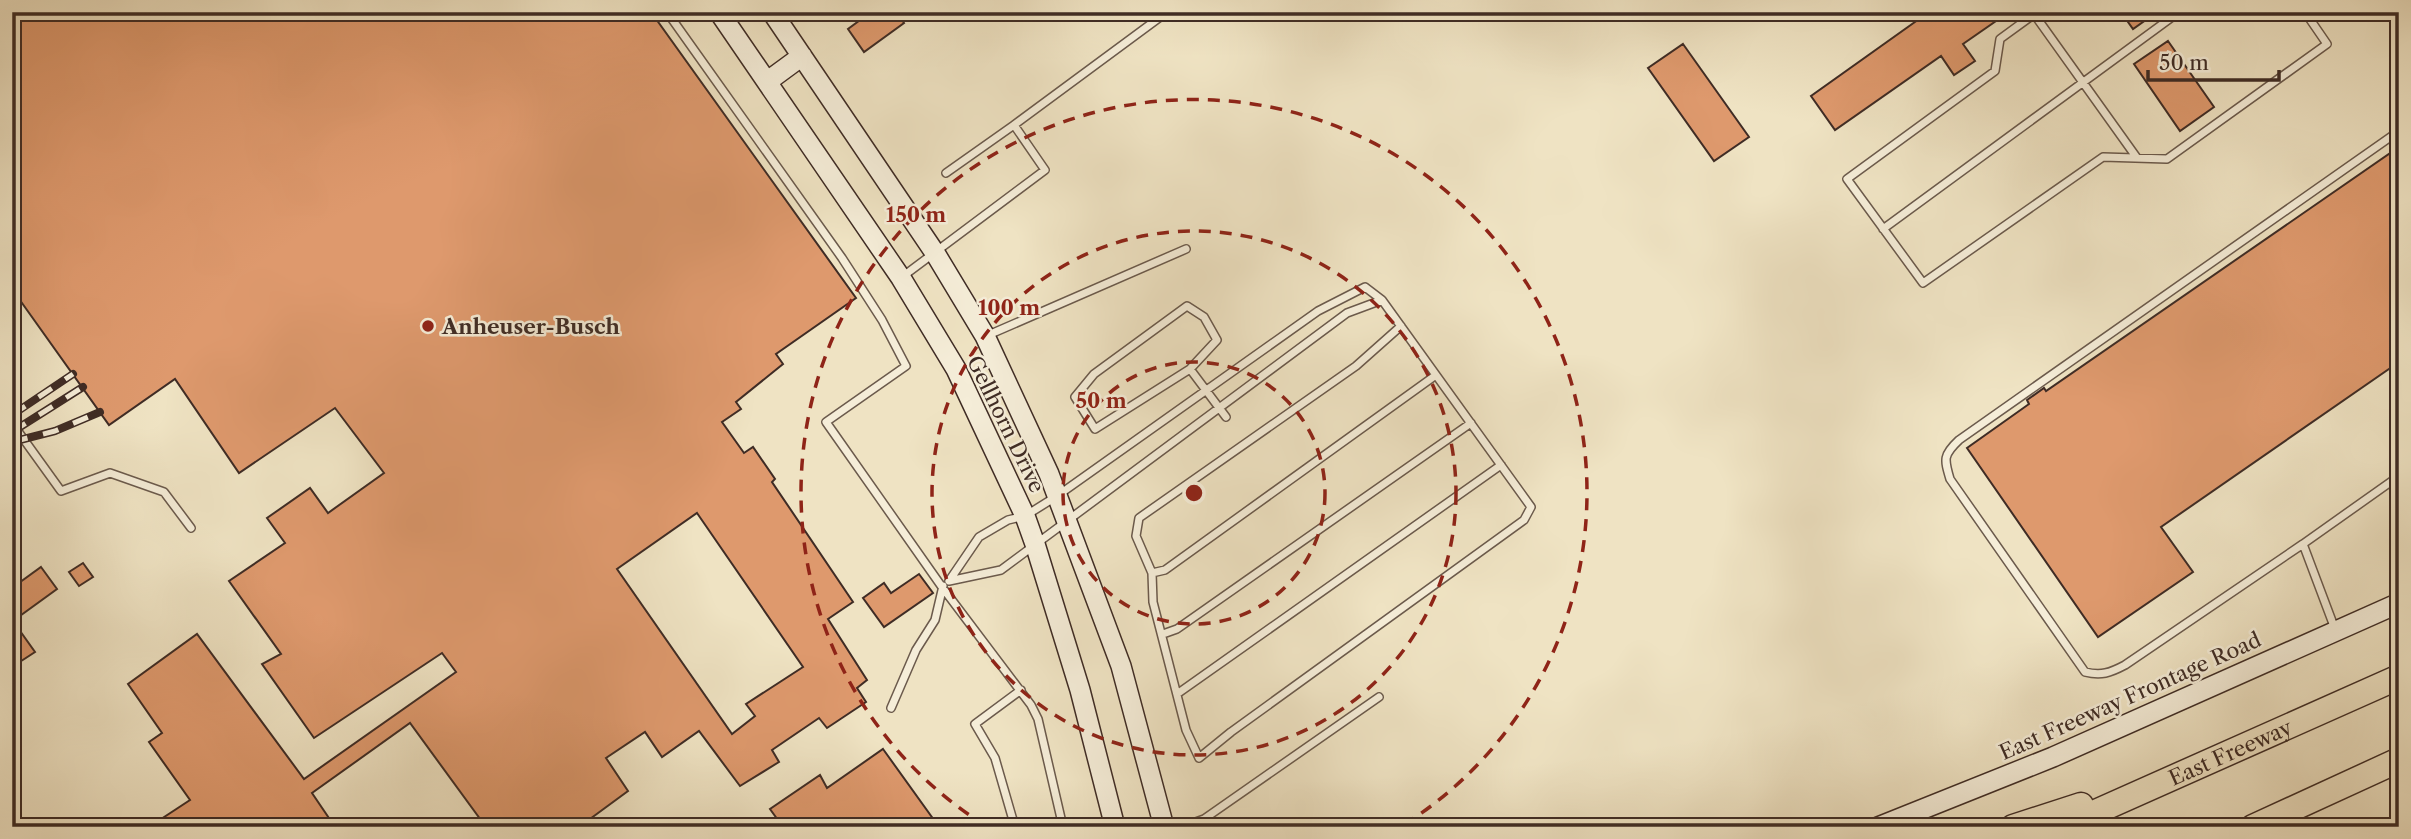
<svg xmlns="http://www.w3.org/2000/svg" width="2411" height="839" font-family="'Libre Caslon Text',serif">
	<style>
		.building { fill: #de996d; stroke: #3f2c25; stroke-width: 2; fill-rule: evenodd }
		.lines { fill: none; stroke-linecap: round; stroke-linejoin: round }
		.service-casing { stroke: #6b5a4c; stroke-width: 10 }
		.secondary-casing { stroke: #3f2c25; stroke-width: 22 }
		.motorway-casing { stroke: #3f2c25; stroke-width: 27 }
		.service { stroke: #f5edd8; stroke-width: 7 }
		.secondary { stroke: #f5edd8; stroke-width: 19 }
		.motorway { stroke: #efe3c3; stroke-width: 24 }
		.rail-casing { stroke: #3f2c25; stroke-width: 8 }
		.rail { stroke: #f5edd8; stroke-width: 5; stroke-dasharray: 16; stroke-linecap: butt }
		.ring { fill: none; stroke: #8f2418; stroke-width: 3.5; stroke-dasharray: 12 9 }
		.poi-dot { fill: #8f2418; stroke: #f5edd8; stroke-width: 2.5 }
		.labels { text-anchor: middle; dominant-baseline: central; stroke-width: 5; stroke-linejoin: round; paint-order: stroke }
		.poi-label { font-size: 21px; font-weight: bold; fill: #3f2c25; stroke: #f5edd8; text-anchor: start }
		.street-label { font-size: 21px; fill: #3f2c25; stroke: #f5edd8 }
		.centre { fill: #8f2418; stroke: #f5edd8; stroke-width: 3.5 }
		.ring-label { font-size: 21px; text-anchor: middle; font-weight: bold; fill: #8f2418; stroke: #f5edd8; stroke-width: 5; stroke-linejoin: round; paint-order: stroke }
	</style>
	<rect width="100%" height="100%" fill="#efe3c3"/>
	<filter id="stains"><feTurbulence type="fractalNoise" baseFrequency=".00286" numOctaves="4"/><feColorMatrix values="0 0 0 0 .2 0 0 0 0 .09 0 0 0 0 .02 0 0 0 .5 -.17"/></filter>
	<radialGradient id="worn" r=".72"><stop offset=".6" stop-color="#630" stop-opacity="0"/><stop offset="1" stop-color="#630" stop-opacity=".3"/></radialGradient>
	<path class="building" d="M12 12H651L856 298 776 354 783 364 736 402 741 409 722 422 744 453 753 447 775 479 772 482 853 602 828 619 867 680 857 688 866 702 827 728 819 718 772 750 779 762 740 786 699 731 662 757 645 732 606 758 628 791 579 827H486L410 723 312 793 335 827H149L190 800 149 742 162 733 128 684 197 634 304 779 456 672 442 653 314 738 262 664 281 654 229 581 285 543 267 518 310 488 328 513 384 473 335 408 239 473 175 379 109 425 12 289ZM697 513 803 667 746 704 755 716 732 734 617 569Z
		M871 12H896L904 23 864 52 848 29Z
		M1929 12H2009L1963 44 1975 61 1954 75 1941 56 1835 130 1811 96Z
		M2121 12H2157L2133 29Z
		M2168 41 2214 107 2180 131 2134 64Z
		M1683 44 1749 137 1714 161 1648 68Z
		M2399 147V362L2161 527 2193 572 2098 637 1967 448 2029 404 2027 400 2044 388 2046 391Z
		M83 563 93 577 79 586 69 572Z
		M41 567 57 589 13 621 35 652 12 667V588Z
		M919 574 933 593 884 627 863 598 884 583 891 593Z
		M883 749 939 827H783L770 809 820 775 827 788Z"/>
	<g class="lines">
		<g class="service-casing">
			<path id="service" d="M667 12 842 258 882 320 906 366 826 422 942 587 1031 705 1038 719 1063 827
				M2037 12 2000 39 1995 71 1847 179 1923 283 2103 157 2167 159 2327 44 2305 12
				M2034 14 2137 158
				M946 173 1014 125
				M1883 229 2179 12
				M902 277 1045 170 1014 125 1167 12
				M1382 300 1365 287 1318 311 1057 496 1025 516 1008 520 979 537 949 581 1001 570 1347 313 1382 300 1531 507 1524 520 1231 732 1199 758 1186 730 1153 602 1152 573 1136 536 1139 518 1356 366 1401 326
				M986 336 1186 249
				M1190 369 1217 340 1204 317 1187 306 1094 374 1075 397 1095 429 1190 369 1226 417
				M12 423 61 491 110 473 164 492 191 528
				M2303 544 2125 665C2110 673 2101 676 2085 672L1950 479C1944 459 1943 455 1959 440L2399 131
				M1152 573 1165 570 1436 375
				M2335 629 2303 544 2399 476
				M1163 634 1177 629 1471 423
				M1177 694 1501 465
				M891 708 916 650 935 620 943 586
				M1015 827 995 758 975 724 1021 690
				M1182 827 1204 819 1379 697"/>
		</g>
		<g class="secondary-casing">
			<path id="secondary" d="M719 12 901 278 956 369 1025 516 1035 544 1080 690 1115 827
				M772 12 935 253 985 336 1049 474 1121 666 1164 827
				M768 81 802 56
				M1878 827 2053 757 2399 603"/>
		</g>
		<g class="motorway-casing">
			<g id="motorway">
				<path d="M2013 827 2081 805"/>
				<path id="s1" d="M2062 827 2399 677"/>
				<path d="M2253 827 2399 760"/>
			</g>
		</g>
		<use href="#service" class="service"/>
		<use href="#secondary" class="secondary"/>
		<use href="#motorway" class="motorway"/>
		<g class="rail-casing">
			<path id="rail" d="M12 415 73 374
				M12 432 83 387
				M12 442 55 431 100 412"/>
		</g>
		<use href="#rail" class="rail"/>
	</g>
	<g class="ring">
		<circle cx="1194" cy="493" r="131"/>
		<circle cx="1194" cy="493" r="262"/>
		<path d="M986 826A393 393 0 1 1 1402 826"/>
	</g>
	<circle class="poi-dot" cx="428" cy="326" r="7"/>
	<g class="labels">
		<g class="poi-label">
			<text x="442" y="326">Anheuser-Busch</text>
		</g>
		<g class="street-label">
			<text transform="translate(1006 424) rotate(64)">Gellhorn Drive</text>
			<text transform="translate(2130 696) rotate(-24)">East Freeway Frontage Road</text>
			<text stroke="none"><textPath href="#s1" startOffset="184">East Freeway</textPath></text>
		</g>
	</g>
	<circle cx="1194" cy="493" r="10" class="centre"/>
	<g class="ring-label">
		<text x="916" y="222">150 m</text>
		<text x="1009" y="315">100 m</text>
		<text x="1101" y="408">50 m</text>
	</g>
	<rect width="2411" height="839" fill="none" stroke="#efe3c3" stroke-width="42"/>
	<rect x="14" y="14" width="2383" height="811" fill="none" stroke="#3f2c25" stroke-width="3.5"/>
	<rect x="21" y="21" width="2369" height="797" fill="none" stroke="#3f2c25" stroke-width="2"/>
	<path d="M2148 70v10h131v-10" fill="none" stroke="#3f2c25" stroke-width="3.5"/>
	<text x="2159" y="70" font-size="21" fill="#3f2c25" stroke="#f5edd8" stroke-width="5" paint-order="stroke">50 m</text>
	<rect width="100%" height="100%" filter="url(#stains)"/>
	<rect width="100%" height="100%" fill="url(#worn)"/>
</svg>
